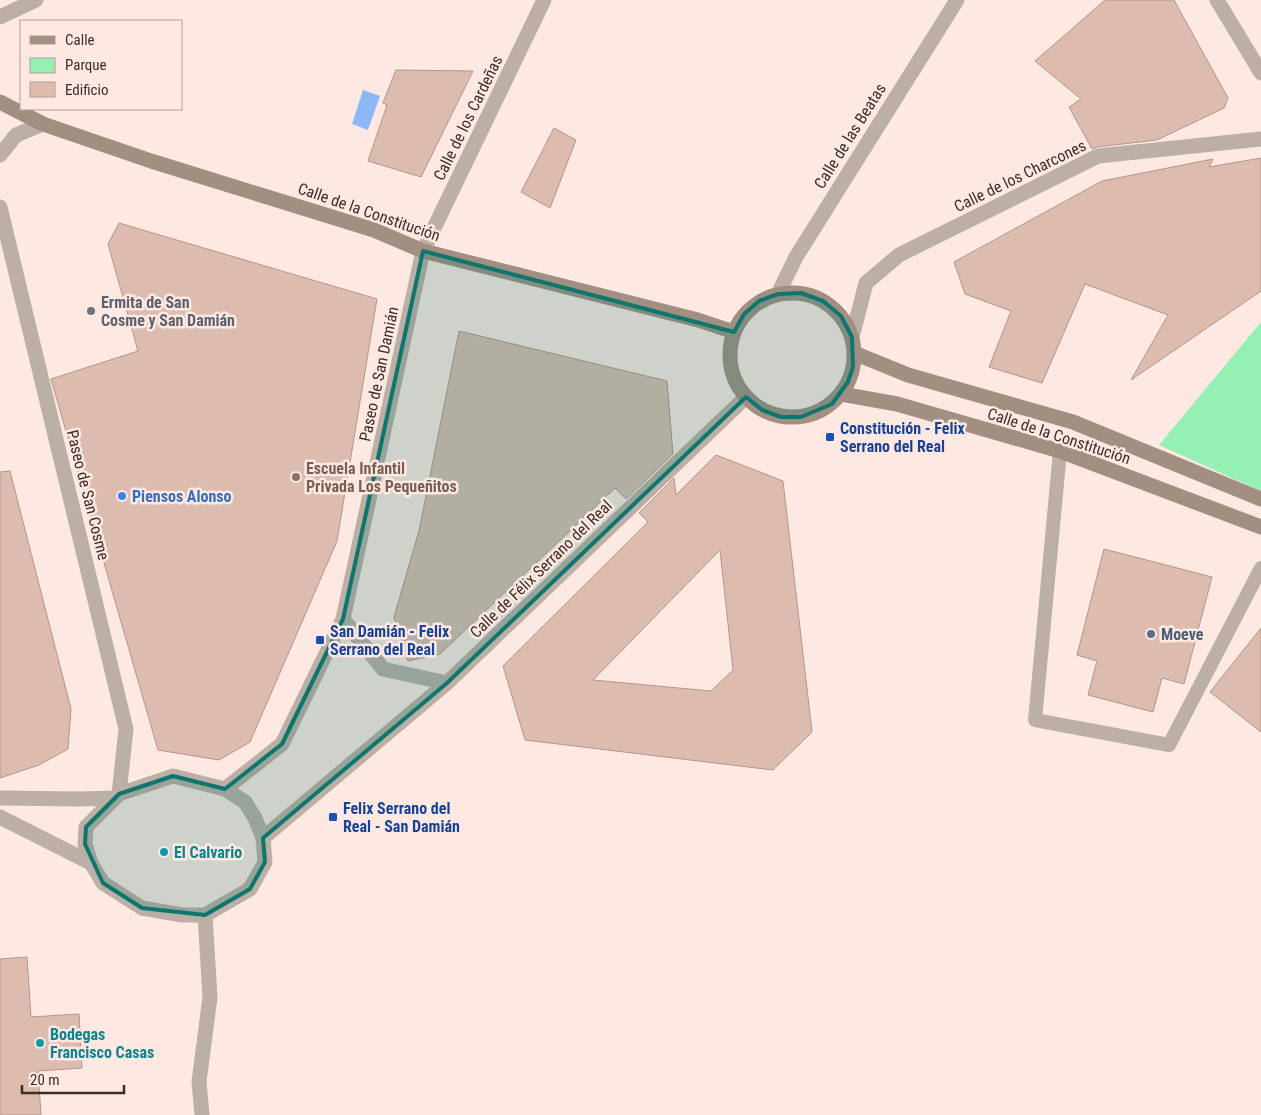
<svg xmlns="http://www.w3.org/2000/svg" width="1261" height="1115" font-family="'Roboto Condensed',sans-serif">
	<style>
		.green { fill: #95f0b4 }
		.water { fill: #8cb8f5 }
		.building { fill: #ddbcb0; stroke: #b49489; fill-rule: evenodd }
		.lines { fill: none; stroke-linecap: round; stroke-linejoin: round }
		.lane { stroke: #bbafa6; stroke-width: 14 }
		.street { stroke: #bbafa6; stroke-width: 15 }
		.secondary { stroke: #a19082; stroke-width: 15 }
		.marked { fill: #0f766e; fill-opacity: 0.2; stroke: #0f766e; stroke-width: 4; stroke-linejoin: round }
		.worship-dot { fill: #6b7280; stroke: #fee9e2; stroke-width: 2 }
		.transit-dot { fill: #1a4fb4; stroke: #fee9e2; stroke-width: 2 }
		.education-dot { fill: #8d6e63; stroke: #fee9e2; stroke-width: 2 }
		.shop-dot { fill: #3f7fe0; stroke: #fee9e2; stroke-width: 2 }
		.service-dot { fill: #5c6f8a; stroke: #fee9e2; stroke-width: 2 }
		.culture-dot { fill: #0f9aa8; stroke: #fee9e2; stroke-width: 2 }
		.labels { text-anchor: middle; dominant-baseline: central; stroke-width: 5; stroke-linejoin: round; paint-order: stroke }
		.street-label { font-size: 16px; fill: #3b2e29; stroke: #fee9e2 }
		.worship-label { font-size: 16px; font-weight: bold; fill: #5b616d; stroke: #fee9e2; text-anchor: start }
		.transit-label { font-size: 16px; font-weight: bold; fill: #164399; stroke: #fee9e2; text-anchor: start }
		.education-label { font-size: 16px; font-weight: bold; fill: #785e54; stroke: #fee9e2; text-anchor: start }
		.shop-label { font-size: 16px; font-weight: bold; fill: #366cbe; stroke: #fee9e2; text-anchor: start }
		.service-label { font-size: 16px; font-weight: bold; fill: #4e5e75; stroke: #fee9e2; text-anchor: start }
		.culture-label { font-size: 16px; font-weight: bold; fill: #0d838f; stroke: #fee9e2; text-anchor: start }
	</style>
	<rect width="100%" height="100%" fill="#fee9e2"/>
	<path class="green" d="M1261 322V491L1159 445Z"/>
	<path class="water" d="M363 90 380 96 368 130 352 124Z"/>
	<path class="building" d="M1105 0H1174L1228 98 1224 108 1157 140 1097 147 1092 149 1069 107 1081 99 1035 61Z
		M396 70 473 71 421 177 368 161 387 105 383 103Z
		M554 128 576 140 550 208 521 192Z
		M1261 158V291L1131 380 1168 315 1085 284 1042 383 989 367 1011 311 965 294 954 262 1102 181 1213 159 1209 167Z
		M119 223 377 299 337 541 250 742 219 760 158 750 51 379 138 351 108 244Z
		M459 331 667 381 673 454 626 499 615 488 440 654 408 661 394 617 419 531Z
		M716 455 783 481 812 732 773 770 525 740 503 666 648 522 639 513 674 478 676 495ZM720 550 733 670 711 691 593 680Z
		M10 471 71 709 68 749 39 765 0 778V472Z
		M1104 549 1212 577 1184 684 1162 678 1153 712 1088 695 1097 661 1077 655Z
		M1261 628V732L1210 692Z
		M27 957 31 1017 79 1014 82 1068 38 1071 41 1115H0V959Z"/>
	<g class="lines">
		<path class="lane" d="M1060 451 1035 720 1169 745 1261 568"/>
		<path class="street" d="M1217 0 1261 73
			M0 17 36 0
			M0 155 16 135 43 124
			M0 207 126 729 119 794
			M778 294 796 257 957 0
			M852 337 866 283 899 255 1098 156 1261 139
			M343 619 383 669 447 683
			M173 776 225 789 245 802 255 818 263 838 265 862 250 889 205 915H182L142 908 103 883 91 863 85 844 86 827 119 794Z
			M225 789 282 744 343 619 423 251 544 0
			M0 798 79 799 115 798
			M0 817 91 863
			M263 838 447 683 746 397
			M202 1115 199 1082 210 997 205 915"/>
		<path class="secondary" d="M0 102 43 124 151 161 374 230 423 251 698 320 734 332
			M730 355a62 62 0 1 1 124 0a62 62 0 1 1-124 0Z
			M854 353 908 375 1073 422 1261 499
			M841 394 897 404 1060 451 1261 527"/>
	</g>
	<path class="marked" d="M423 251 734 332 744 314 759 301 778 294 801 293 823 301 841 316 852 337 853 367 848 382 832 404 801 417H781L762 410 746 397 447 683 263 838 265 862 250 889 205 915 142 908 103 883 85 844 86 827 119 794 173 776 225 789 282 744 343 619Z"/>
	<circle class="worship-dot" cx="91" cy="311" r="5"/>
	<g class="transit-dot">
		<rect x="825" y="432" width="10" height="10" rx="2.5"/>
		<rect x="315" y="635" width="10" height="10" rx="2.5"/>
		<rect x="328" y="812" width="10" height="10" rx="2.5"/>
	</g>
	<circle class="education-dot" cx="296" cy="477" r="5"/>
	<circle class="shop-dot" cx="122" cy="496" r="5"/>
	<circle class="service-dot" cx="1151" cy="634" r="5"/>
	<g class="culture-dot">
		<circle cx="164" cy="852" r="5"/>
		<circle cx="40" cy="1043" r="5"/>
	</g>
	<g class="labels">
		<g class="street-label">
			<text transform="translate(468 118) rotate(-64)">Calle de los Cardeñas</text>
			<text transform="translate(850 136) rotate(-58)">Calle de las Beatas</text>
			<text transform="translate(1020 176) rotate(-26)">Calle de los Charcones</text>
			<text transform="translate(369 212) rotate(19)">Calle de la Constitución</text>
			<text transform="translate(379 374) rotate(-78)">Paseo de San Damián</text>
			<text transform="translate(1059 436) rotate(18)">Calle de la Constitución</text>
			<text transform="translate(88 495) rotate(76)">Paseo de San Cosme</text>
			<text transform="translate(541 569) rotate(-44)">Calle de Félix Serrano del Real</text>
		</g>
		<g class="worship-label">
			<text x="101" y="302">Ermita de San<tspan x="101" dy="18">Cosme y San Damián</tspan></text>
		</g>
		<g class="transit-label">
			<text x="840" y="428">Constitución - Felix<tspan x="840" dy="18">Serrano del Real</tspan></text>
			<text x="330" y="631">San Damián - Felix<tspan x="330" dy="18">Serrano del Real</tspan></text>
			<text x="343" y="808">Felix Serrano del<tspan x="343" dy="18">Real - San Damián</tspan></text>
		</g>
		<g class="education-label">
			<text x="306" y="468">Escuela Infantil<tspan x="306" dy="18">Privada Los Pequeñitos</tspan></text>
		</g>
		<g class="shop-label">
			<text x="132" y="496">Piensos Alonso</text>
		</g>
		<g class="service-label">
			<text x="1161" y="634">Moeve</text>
		</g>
		<g class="culture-label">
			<text x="174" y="852">El Calvario</text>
			<text x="50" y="1034">Bodegas<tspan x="50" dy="18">Francisco Casas</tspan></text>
		</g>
	</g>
	<rect x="20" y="20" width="162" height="90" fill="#fee9e2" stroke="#b09e98"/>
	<rect x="30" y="36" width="25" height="8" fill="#a19082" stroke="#b09e98"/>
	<text x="65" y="45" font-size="15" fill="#3b2e29">Calle</text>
	<rect x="30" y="58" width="25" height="15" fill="#95f0b4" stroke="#b09e98"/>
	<text x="65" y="70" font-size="15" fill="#3b2e29">Parque</text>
	<rect x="30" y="82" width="25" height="15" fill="#ddbcb0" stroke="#b09e98"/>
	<text x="65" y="95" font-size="15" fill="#3b2e29">Edificio</text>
	<path d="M22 1085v8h102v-8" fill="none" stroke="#3b2e29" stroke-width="2.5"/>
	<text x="30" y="1085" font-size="15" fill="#3b2e29" stroke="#fee9e2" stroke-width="4" paint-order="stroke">20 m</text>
</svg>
